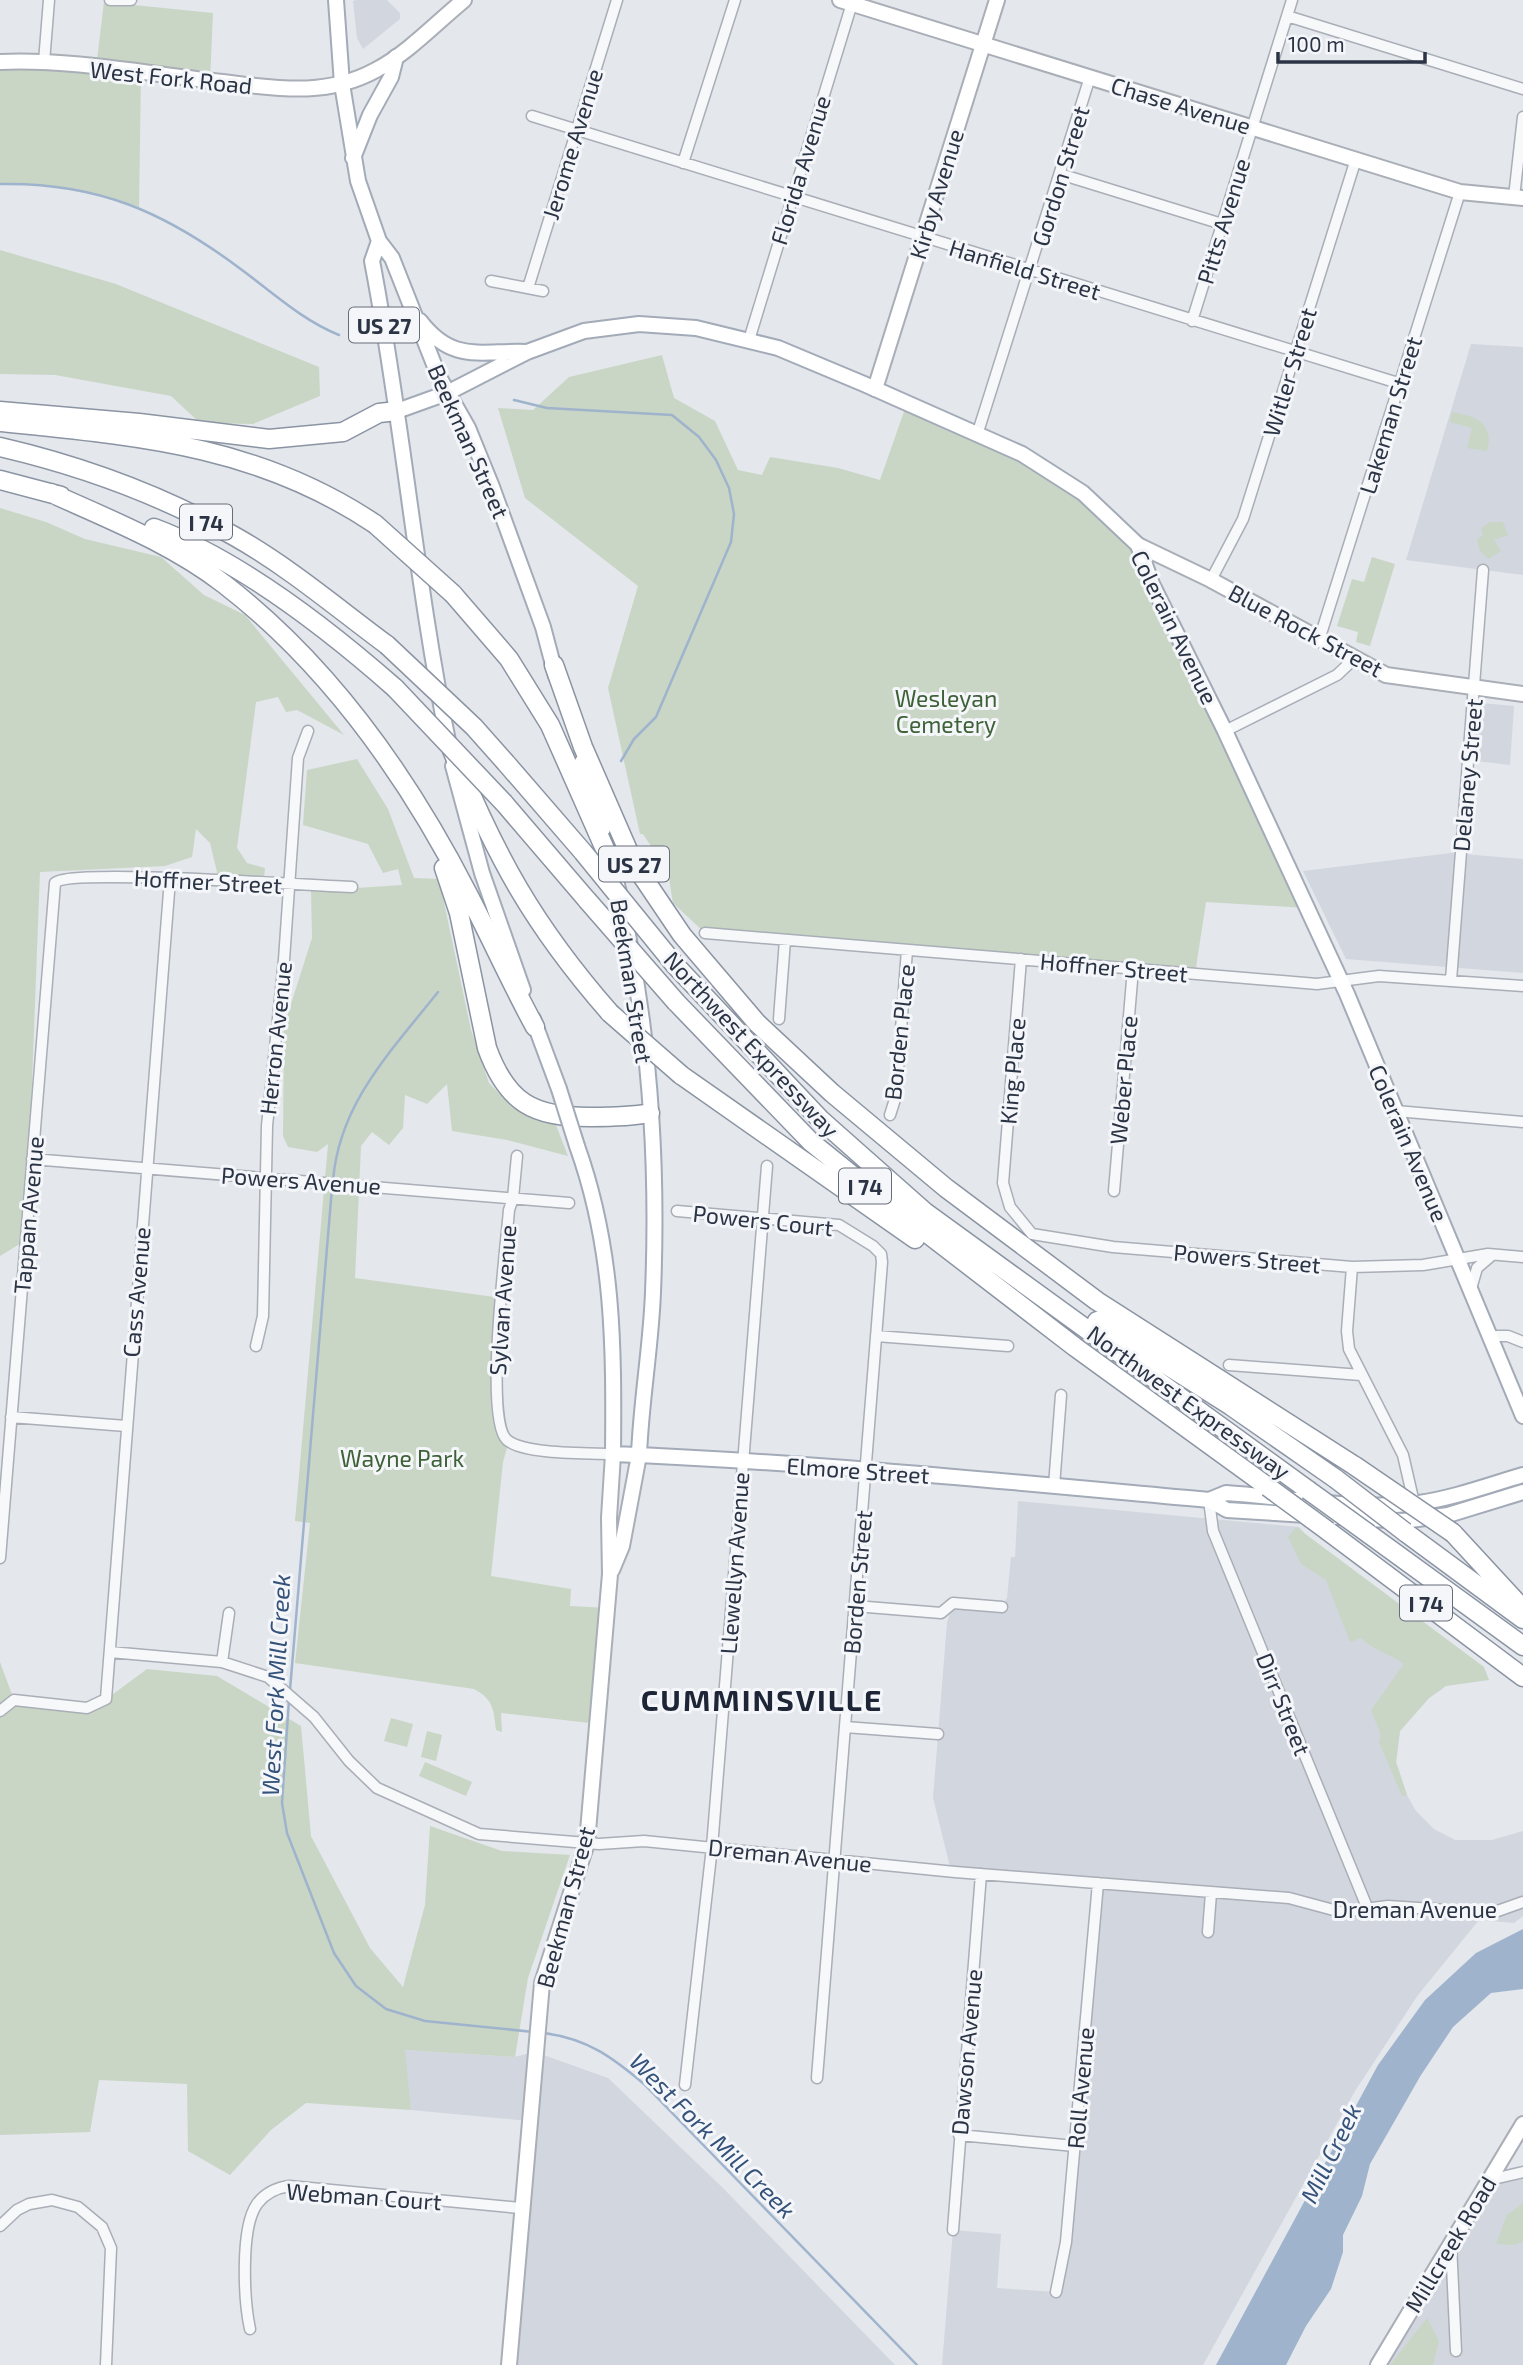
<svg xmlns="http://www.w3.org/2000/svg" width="1523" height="2365" font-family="'Exo 2',sans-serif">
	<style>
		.built { fill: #d2d6de }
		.green { fill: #c9d6c5 }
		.water { fill: #9fb4cc }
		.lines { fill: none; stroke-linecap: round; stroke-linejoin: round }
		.stream { stroke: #9fb4cc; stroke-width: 2.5 }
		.street-casing { stroke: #a9aeb7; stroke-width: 13 }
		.secondary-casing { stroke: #a9aeb7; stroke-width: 18 }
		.primary-casing { stroke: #a3abb8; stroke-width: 18 }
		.highway-casing { stroke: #8b94a3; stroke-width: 21 }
		.street { stroke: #f7f8fa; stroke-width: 10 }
		.secondary { stroke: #fff; stroke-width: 14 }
		.primary { stroke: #fff; stroke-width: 14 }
		.highway { stroke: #fff; stroke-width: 18 }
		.primary-bridge-casing { stroke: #a3abb8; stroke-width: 18; stroke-linecap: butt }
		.highway-bridge-casing { stroke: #8b94a3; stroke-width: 21; stroke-linecap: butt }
		.primary-bridge { stroke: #fff; stroke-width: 14 }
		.highway-bridge { stroke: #fff; stroke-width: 18 }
		.labels { text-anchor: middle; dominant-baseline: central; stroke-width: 6; stroke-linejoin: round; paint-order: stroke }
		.shield { fill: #f4f6f9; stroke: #676e7b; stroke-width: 2 }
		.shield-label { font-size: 21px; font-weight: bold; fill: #2b3445 }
		.street-label { font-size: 23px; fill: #2b3445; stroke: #f4f6f9 }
		.park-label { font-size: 23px; fill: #3f6138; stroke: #f4f6f9 }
		.water-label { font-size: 24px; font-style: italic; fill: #34527a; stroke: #f4f6f9 }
		.district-label { font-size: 30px; font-weight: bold; letter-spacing: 2px; fill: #1d2536; stroke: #f4f6f9 }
	</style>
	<rect width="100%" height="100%" fill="#e4e7ec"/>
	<path class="built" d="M357 0H387L400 13V19L363 49 357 38 353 1Z
		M1471 344 1523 347V575L1406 560Z
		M1481 703 1514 706 1510 765 1476 761Z
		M1451 853 1523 859V973L1346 959 1303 871Z
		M1018 1501 1299 1527 1442 1689 1429 1698 1400 1731 1396 1762 1407 1795 1416 1811 1434 1829 1455 1840H1492L1523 1831V1916L1514 1923 1479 1920 1418 1995 1355 2091 1203 2365H942L953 2230 1001 2234 997 2288 1056 2292 1098 1883 951 1871 933 1798 947 1623 953 1603 1001 1607 1007 1598 1011 1557H1015Z
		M404 2050 514 2057 535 2052 608 2078 724 2189 895 2365H509L529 2121 411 2110Z
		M1523 2172V2365H1378L1489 2180Z"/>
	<path class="green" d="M104 2 213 13 210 80 141 73 139 207C90 191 51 183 0 184V62L96 68Z
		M0 250 116 284 319 367 320 396 253 424 200 423 171 396 55 375 0 374Z
		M662 355 674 398 715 421 738 470 762 475 770 457 838 468 880 480 907 403 1050 470 1138 545 1307 908 1206 902 1195 974 705 933 673 903 668 872 643 834H640L608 688 638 586 525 498 498 408 533 410 569 377Z
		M1452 412C1476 416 1495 423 1487 451L1467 448 1472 428 1450 422Z
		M0 508 46 522 85 539 161 557 204 595 245 615 344 735 297 710 286 712 278 697 256 702 237 848 247 863 265 868 264 879 218 876 210 843 196 829 192 857 165 866 40 872 26 1240 0 1256Z
		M1490 522H1503L1508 535 1494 540 1501 551 1488 559 1480 551 1477 539 1483 535 1481 528Z
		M1372 557 1395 564 1370 646 1356 642 1358 632 1337 626 1352 579 1364 582Z
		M357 759 388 809 414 878 439 879 471 1030 489 1083 513 1108 556 1125 568 1156 507 1140 452 1131 447 1084 427 1104 405 1095 403 1128 389 1145 372 1132 361 1146 355 1278 502 1298 496 1394 509 1441 503 1462 491 1576 571 1589 570 1606 607 1608 599 1724 501 1713 502 1732 496 1730C494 1710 493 1699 474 1689L295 1663 310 1523 295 1521 328 1144 317 1152 288 1147 283 1136 284 1026 312 938 311 891 402 885 398 869 383 873 368 844 303 825 307 770Z
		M1296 1527 1484 1667 1489 1680 1446 1686 1429 1698 1400 1731 1396 1762 1407 1795 1402 1796 1379 1742 1381 1735 1371 1710 1404 1664C1388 1652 1373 1651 1361 1638L1350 1642 1326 1580 1301 1564 1288 1537Z
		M0 1662 14 1700 76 1705 101 1703 147 1669 217 1676 301 1726 311 1836 370 1948 403 1987 425 1905 430 1826 502 1851 570 1855 528 1978 515 2057 405 2050 411 2110 306 2103 271 2130 230 2175 188 2151 187 2084 99 2080 90 2132 0 2135Z
		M391 1718 413 1724 407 1747 384 1741Z
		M427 1731 442 1735 436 1761 421 1757Z
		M425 1762 472 1782 466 1796 419 1776Z
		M1523 2203V2241L1515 2245 1496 2244 1507 2215Z
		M1427 2318 1439 2341 1433 2365H1390Z"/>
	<path class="water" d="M1523 1929V1989L1491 1993 1453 2027 1421 2075 1370 2164 1362 2196 1343 2235V2252L1331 2289 1306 2326 1286 2365H1216L1378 2065 1425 2000 1476 1953Z"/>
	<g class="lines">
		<path class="stream" d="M0 184C97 182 165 212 242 270 273 293 302 320 339 335
			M514 400 547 408 672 415 699 437 716 460 729 488 734 514 731 542 656 717 634 739 621 761
			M333 1181C339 1103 392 1050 438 992
			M290 1690 332 1188
			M289 1700 282 1803 287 1833 334 1953 356 1986 386 2009 425 2021 534 2032
			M544 2033C588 2039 612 2057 644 2084L917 2365"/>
		<g class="street-casing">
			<path id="street" d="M110 0H131
				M1287 16 1523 89
				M44 62 49 0
				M532 116 1398 383
				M683 163 735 0
				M1060 174 1222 224
				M1514 197 1523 117
				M491 281 543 291
				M528 288 617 0
				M1192 321 1292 0
				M749 340 853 0
				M977 435 1090 77
				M1211 580 1243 519 1356 159
				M1320 637 1460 192
				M1225 731 1337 675 1355 658
				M705 933 1317 984 1379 976 1523 986
				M1021 959 1003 1183 1010 1207 1032 1234 1113 1247 1352 1267 1423 1265 1488 1254 1523 1257
				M1451 980 1483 570
				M779 1019 785 940
				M1396 1111 1523 1122
				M890 1115 896 1096 907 950
				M517 1156 513 1198 509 1210C506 1248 484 1420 507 1440 525 1455 589 1453 613 1454
				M32 1159 569 1203
				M1114 1191 1133 969
				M677 1211 839 1225 873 1246 881 1254 882 1262 817 2078
				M1352 1267 1347 1331 1349 1349 1403 1455 1415 1507
				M1471 1289 1477 1268 1491 1256
				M876 1336 1008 1346
				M1489 1336H1508L1523 1342
				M256 1346 263 1316 267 1126 284 960 298 758 308 731
				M1229 1365 1361 1375
				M11 1417 126 1426
				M1054 1486 1061 1395
				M1209 1500 1213 1531 1367 1907
				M0 1558 55 883C69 868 314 886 352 887
				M855 1606 941 1613 953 1603 1002 1607
				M110 1652 222 1662 268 1677 314 1717 349 1761 377 1788 479 1834 599 1844 644 1841 955 1872 1289 1898 1341 1912 1388 1906 1492 1913 1523 1902
				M222 1662 229 1613
				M0 1711 14 1700 87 1708 106 1699 170 879
				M845 1727 938 1734
				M1208 1932 1211 1893
				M685 2085 712 1847 767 1166
				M959 2135 1075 2146
				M1489 2180 1523 2172
				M0 2226 17 2210 29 2204 52 2200 78 2207 102 2227 111 2248 106 2365
				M953 2230 981 1874
				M1451 2244 1456 2351
				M1056 2292 1066 2242 1098 1883
				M250 2329C244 2301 240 2228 257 2204 265 2193 276 2188 289 2186L520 2208"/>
		</g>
		<g class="secondary-casing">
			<path id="secondary" d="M840 0 1460 192 1523 198
				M0 62C70 59 143 73 213 81 270 87 323 99 376 70 408 53 436 23 464 0
				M875 389 997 0
				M1138 545 1211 580 1386 675 1523 694
				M612 1570 622 1546 639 1455
				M509 2365 542 1983 587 1843 610 1574 609 1518 613 1454
				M1378 2365 1523 2124"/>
		</g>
		<g class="primary-casing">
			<path id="primary" d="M336 0 342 84 358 181 379 241 392 258 439 377 468 428 492 487 543 627 556 676
				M353 158 370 115 391 77 396 57
				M379 241 372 261C403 422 416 585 449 746
				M420 321C453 364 481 350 527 352
				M397 411 447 393 527 352 584 331 639 324 696 328 778 348 864 384 1022 454 1083 493 1138 545 1152 584 1225 731 1347 994 1523 1416
				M582 762 603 829
				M453 766 482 873 523 990
				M610 856C647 997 659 1146 653 1292 651 1347 641 1401 639 1455
				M533 1019 559 1089
				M577 1146C614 1249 614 1347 613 1454 812 1462 1011 1482 1209 1500L1227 1510 1403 1521 1448 1515 1523 1492
				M1209 1500 1226 1493C1289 1497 1356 1511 1419 1503 1454 1498 1489 1485 1523 1475"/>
		</g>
		<g class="highway-casing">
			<path id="highway" d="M0 411 139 423 269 439 343 432 379 413 397 411
				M0 422C137 436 257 445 375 524
				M0 447C82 466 161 495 234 536 289 567 337 608 387 645
				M0 480 61 496
				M51 493C111 520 172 544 224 584 329 665 408 777 468 894 491 938 511 983 535 1027
				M154 528C237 559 328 629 395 688
				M453 594 509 659 550 725 612 865
				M554 665 583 747 634 864 682 935 757 1023 832 1093 946 1188 1097 1301 1355 1466
				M452 750C496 857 533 925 610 1013
				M506 763 583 852
				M504 803 587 900
				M444 868 459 913 487 1048C507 1103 533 1117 590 1117 610 1117 630 1117 650 1113
				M675 965 820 1119 925 1212 1308 1490
				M676 1002 811 1142 863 1184 1075 1347 1268 1487
				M681 1075 915 1239
				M1097 1321 1231 1406 1336 1479
				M1328 1531 1523 1677
				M1405 1532 1523 1619
				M1453 1533 1523 1609
				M1369 1534 1523 1646"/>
		</g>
		<use href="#street" class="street"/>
		<use href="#secondary" class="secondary"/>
		<use href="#primary" class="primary"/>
		<use href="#highway" class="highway"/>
		<g class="primary-bridge-casing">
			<path id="primary-bridge" d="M559 1089 577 1146"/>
		</g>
		<g class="highway-bridge-casing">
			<path id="highway-bridge" d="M375 524 453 594
				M387 645 474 727 506 763
				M395 688 504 803
				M583 852 675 965
				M587 900 676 1002
				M610 1013 681 1075
				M1355 1466 1453 1533
				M1336 1479 1405 1532
				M1268 1487 1328 1531
				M1308 1490 1369 1534"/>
		</g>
		<use href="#primary-bridge" class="primary-bridge"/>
		<use href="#highway-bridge" class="highway-bridge"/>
	</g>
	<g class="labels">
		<g class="shield">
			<rect x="349" y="307.5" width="70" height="35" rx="5"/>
			<rect x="180" y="504.5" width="52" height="35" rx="5"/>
			<rect x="599" y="846.5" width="70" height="35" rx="5"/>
			<rect x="839" y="1168.5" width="52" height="35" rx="5"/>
			<rect x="1400" y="1585.5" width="52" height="35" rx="5"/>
		</g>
		<g class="shield-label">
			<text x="384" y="325">US 27</text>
			<text x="206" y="522">I 74</text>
			<text x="634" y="864">US 27</text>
			<text x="865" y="1186">I 74</text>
			<text x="1426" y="1603">I 74</text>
		</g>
		<g class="street-label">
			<text transform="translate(171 77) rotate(6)">West Fork Road</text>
			<text transform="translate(1181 105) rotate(17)">Chase Avenue</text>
			<text transform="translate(572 144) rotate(-73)">Jerome Avenue</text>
			<text transform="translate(800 170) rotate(-73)">Florida Avenue</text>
			<text transform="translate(1060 176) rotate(-73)">Gordon Street</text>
			<text transform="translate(936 194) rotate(-73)">Kirby Avenue</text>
			<text transform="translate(1223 221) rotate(-73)">Pitts Avenue</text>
			<text transform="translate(1025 269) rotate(17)">Hanfield Street</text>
			<text transform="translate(1289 372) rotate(-73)">Witler Street</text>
			<text transform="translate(1390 415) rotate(-73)">Lakeman Street</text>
			<text transform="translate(469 441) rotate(66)">Beekman Street</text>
			<text transform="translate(1175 627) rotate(64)">Colerain Avenue</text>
			<text transform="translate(1306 630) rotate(28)">Blue Rock Street</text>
			<text transform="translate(1467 775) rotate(-85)">Delaney Street</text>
			<text transform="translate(208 881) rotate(3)">Hoffner Street</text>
			<text transform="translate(1114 967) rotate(5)">Hoffner Street</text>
			<text transform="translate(632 981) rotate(81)">Beekman Street</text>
			<text transform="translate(899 1032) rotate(-84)">Borden Place</text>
			<text transform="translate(275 1038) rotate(-84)">Herron Avenue</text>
			<text transform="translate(752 1044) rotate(47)">Northwest Expressway</text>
			<text transform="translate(1012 1071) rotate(-85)">King Place</text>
			<text transform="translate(1123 1080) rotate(-85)">Weber Place</text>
			<text transform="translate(1409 1143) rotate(67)">Colerain Avenue</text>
			<text transform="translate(301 1180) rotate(4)">Powers Avenue</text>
			<text transform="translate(28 1215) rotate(-85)">Tappan Avenue</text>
			<text transform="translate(763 1220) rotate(6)">Powers Court</text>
			<text transform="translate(1247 1258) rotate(5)">Powers Street</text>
			<text transform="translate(136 1292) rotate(-85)">Cass Avenue</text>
			<text transform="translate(502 1300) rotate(-86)">Sylvan Avenue</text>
			<text transform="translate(1189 1402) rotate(36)">Northwest Expressway</text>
			<text transform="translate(858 1470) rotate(4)">Elmore Street</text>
			<text transform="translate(734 1563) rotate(-86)">Llewellyn Avenue</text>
			<text transform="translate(857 1582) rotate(-85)">Borden Street</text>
			<text transform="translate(1284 1704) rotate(68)">Dirr Street</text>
			<text transform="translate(790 1855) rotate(6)">Dreman Avenue</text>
			<text transform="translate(565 1907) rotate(-75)">Beekman Street</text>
			<text x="1415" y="1909">Dreman Avenue</text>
			<text transform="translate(966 2052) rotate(-85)">Dawson Avenue</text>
			<text transform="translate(1080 2088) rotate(-85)">Roll Avenue</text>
			<text transform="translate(364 2196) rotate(4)">Webman Court</text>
			<text transform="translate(1450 2244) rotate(-59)">Millcreek Road</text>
		</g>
		<g class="park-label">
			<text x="946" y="698">Wesleyan<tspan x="946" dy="26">Cemetery</tspan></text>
			<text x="402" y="1458">Wayne Park</text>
		</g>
		<g class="water-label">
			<text transform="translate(275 1685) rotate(-87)">West Fork Mill Creek</text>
			<text transform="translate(713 2135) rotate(45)">West Fork Mill Creek</text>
			<text transform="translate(1330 2153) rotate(-64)">Mill Creek</text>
		</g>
		<g class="district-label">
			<text x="762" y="1699">CUMMINSVILLE</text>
		</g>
	</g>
	<path d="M1278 52v10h147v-10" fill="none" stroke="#2b3445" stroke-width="3.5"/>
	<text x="1288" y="52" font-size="21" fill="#2b3445" stroke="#f4f6f9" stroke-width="5" paint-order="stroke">100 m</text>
</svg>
